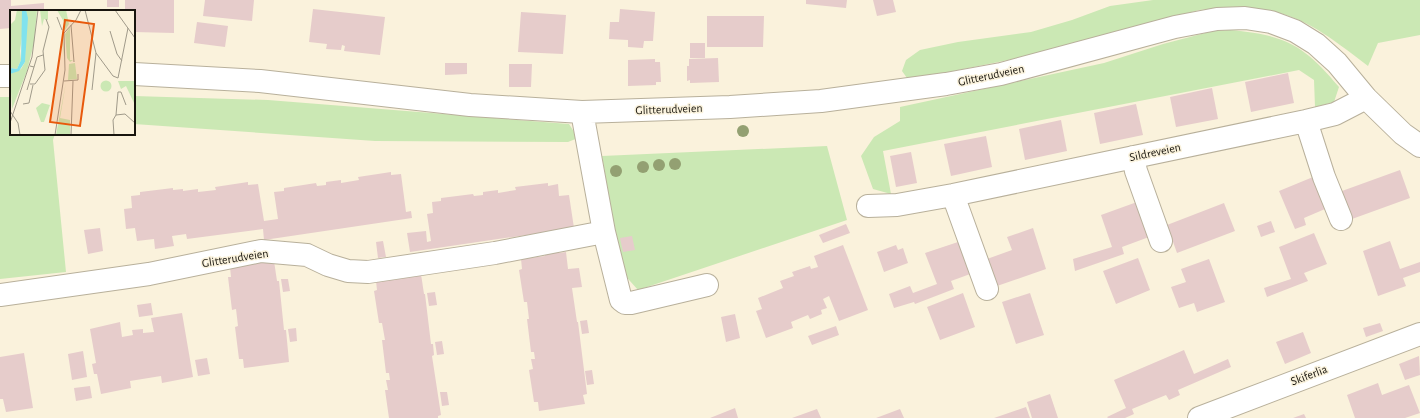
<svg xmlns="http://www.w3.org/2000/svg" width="1420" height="418" font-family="'Alegreya Sans',sans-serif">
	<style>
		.green { fill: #cbe8b4 }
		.building { fill: #e6cccb }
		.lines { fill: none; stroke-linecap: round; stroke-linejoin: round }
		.minor-casing { stroke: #b8b09b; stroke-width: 24 }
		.minor { stroke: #fff; stroke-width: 22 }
		.tree { fill: #93a072 }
		.labels { text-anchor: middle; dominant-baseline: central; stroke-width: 3; stroke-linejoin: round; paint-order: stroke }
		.street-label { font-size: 12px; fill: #18150e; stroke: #faf2dc }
		.inset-road { fill: none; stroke: #a09a8a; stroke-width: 1 }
		.view { fill: #e8590c; fill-opacity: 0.15; stroke: #e8590c; stroke-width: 2 }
		.inset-edge { fill: none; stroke: #18150e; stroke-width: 2 }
	</style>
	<rect width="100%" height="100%" fill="#faf2dc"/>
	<path class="green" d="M1153 0H1420V35L1378 43 1368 66C1307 19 1280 0 1199 10L1048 52 919 78H907L902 71 906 60 920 50 958 42 1031 32 1072 20 1110 6Z
		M1230 30C1286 35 1304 45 1339 87L1334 102 1315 107 1314 80 1299 70 883 151 891 194 873 189 861 156 874 137 900 121V107L1104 63 1163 44 1213 31Z
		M134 96 268 100 569 124 578 138 568 142 375 141 134 124Z
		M0 97H11V134H55L53 140 66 272 0 279Z
		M827 146 847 220 638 290 622 272 602 156Z"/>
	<path class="building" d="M0 0H11V6L44 3V11H11V28L0 29Z
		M107 0H119V7H107Z
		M125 0H174V33L134 32V11H125Z
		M205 0H254L252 21 203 16Z
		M806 0H847L846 8 806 4Z
		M873 0H893L896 12 877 16Z
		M313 9 385 17 380 55 344 51 345 46 342 45 341 50 326 49 327 44 309 42Z
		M620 9 655 12 653 41H644L643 48 628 47V40L609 39 610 22H619Z
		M521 12 566 15 563 54 518 52Z
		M707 16H764L763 47H707Z
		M197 22 228 26 225 47 194 43Z
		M690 43H705V58H690Z
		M718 58 719 82 690 83V80L687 81V66H689V59Z
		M655 59V62H660L661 82H656V85L628 86V60Z
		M445 63H467V74L445 75Z
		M509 64H532L531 87H509Z
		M1288 73 1294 103 1251 112 1245 82Z
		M1212 88 1218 119 1176 127 1170 97Z
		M1136 104 1143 135 1100 144 1094 113Z
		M1061 120 1067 151 1025 160 1019 129Z
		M986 136 992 167 951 176 944 144Z
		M911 152 917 183 896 187 890 156Z
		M1400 170 1410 198 1352 219 1342 191Z
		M391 172V175L401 174 406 212 411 211 412 218 264 240 263 229 187 239 186 234 172 236 174 246 155 249 154 239 137 241 135 228 126 229 124 209 132 208 131 196 140 195V192L173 188V190L183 189V191L198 189V192L216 190 215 187 248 182V185L258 184 264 221 278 219 274 192 284 191V188L316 183 317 186 326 185V182L341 180V183L359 180 358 177Z
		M1313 177 1325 209 1304 218 1306 225 1295 229 1279 191Z
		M548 183V186L558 184 559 196 569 195 574 228 410 252 407 233 426 231 427 242 431 241 427 214 433 213 432 202 441 201V198L473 194 474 196 483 195V192L498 190V193L516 190 515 187Z
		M1137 202 1149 237 1122 247 1124 254 1075 271 1073 259 1112 247 1101 215Z
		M1224 203 1235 231 1177 253 1167 225Z
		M1271 221 1275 232 1261 237 1257 226Z
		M846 224 850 233 823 243 819 235Z
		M100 228 103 251 88 254 84 230Z
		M1033 228 1046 269 997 286 987 259 1012 250 1007 237Z
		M1314 233 1327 264 1304 273 1308 281 1267 297 1264 288 1291 279 1279 247Z
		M632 236 635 250 623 252 620 238Z
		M383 241 386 257 378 258 376 242Z
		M961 241 973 273 951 281 954 289 915 304 914 302 894 308 889 294 910 286 913 293 937 284 925 253Z
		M1390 241 1400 269 1420 262V272L1403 278 1406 286 1378 296 1363 251Z
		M843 245 868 310 839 321 829 296 823 299 827 308 821 310 822 314 810 319 808 315 791 322 793 328 766 338 756 311 762 309 758 298 783 288 780 281 794 276 792 272 810 266 811 269 818 267 814 256Z
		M896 245 898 250 903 248 908 263 884 272 877 252Z
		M558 249 559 253 566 252 568 269 579 268 582 287 572 288 577 322H578L587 394 583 395 585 404 539 411 538 402H534L529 370 533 369 531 359H535L534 352H531L527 319H529L527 302H524L519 270 522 269 521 259 545 256V251Z
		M1138 258 1150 290 1116 304 1103 271Z
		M1209 259 1225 302 1197 312 1194 303 1179 308 1171 287 1186 282 1181 269Z
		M274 261 277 281H279L284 330H286L289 362 244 368 243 359H239L235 327 238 326 236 309 232 310 228 277H231L230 267Z
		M421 274 424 294H425L431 344H433L434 355 432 356 441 415 438 416V418H389L385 390H388L386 380H390L389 373H386L382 340H385L382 323H379L374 291 377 290 376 281Z
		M281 279H288L290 291 283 292Z
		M435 292 437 305 429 306 427 293Z
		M963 293 975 327 940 340 927 307Z
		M1030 293 1044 335 1016 344 1002 302Z
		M151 303 153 315 139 317 137 305Z
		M182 313 193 377 162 383 161 376 130 381 131 388 101 394 97 374H94L92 364 96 363 90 329 120 322 122 337 133 335 132 330 143 329V333L154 332 151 318Z
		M735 314 740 338 726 342 721 317Z
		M587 320 589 333 582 334 580 321Z
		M1380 323 1383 331 1366 337 1363 328Z
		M836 326 839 335 812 345 808 336Z
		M296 328 297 341 290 342 288 329Z
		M1303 332 1311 353 1285 364 1276 342Z
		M442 341 444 354 437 355 435 342Z
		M1184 350 1194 374 1228 359 1231 367 1178 390 1180 395 1169 400 1166 395 1132 409 1134 414 1125 418H1108L1107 417 1126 408 1114 380Z
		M83 351 87 377 72 380 68 354Z
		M24 353 33 408 6 412 3 399H0V357Z
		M1419 356 1420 375 1405 380 1399 364Z
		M207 358 210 374 198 376 195 360Z
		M592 370 594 384 587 385 585 371Z
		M1378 383 1382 395 1409 385 1420 413 1405 418H1355L1347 395Z
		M90 386 92 398 76 401 74 388Z
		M440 392H447L449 405 442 406Z
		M1050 394 1058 418H1032L1027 402Z
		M1026 407 1030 418H994Z
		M735 408 738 418H710Z
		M817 409 821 418H792Z
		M900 409 904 418H876Z
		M1304 414 1306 418H1293Z"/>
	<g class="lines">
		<g class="minor-casing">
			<path id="minor" d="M134 74 260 81 470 105 582 112 730 107 821 101 946 84 1001 74 1175 27 1217 19 1245 18 1271 22 1295 31 1316 44 1337 63 1366 98 1403 134 1420 146
				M0 76H11
				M582 112 604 232 621 300 625 303H631L707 285
				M1306 121 1324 177 1341 219
				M1133 157 1136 171 1161 241
				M953 195 987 289
				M868 206 897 205 953 195 1306 121 1335 114 1366 98
				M0 295 149 274 261 251 307 255 328 265 348 271 368 272 495 253 604 232
				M1199 418 1420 334"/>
		</g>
		<use href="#minor" class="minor"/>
	</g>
	<g class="tree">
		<circle cx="743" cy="131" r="6"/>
		<circle cx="675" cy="164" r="6"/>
		<circle cx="659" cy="165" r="6"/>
		<circle cx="643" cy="167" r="6"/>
		<circle cx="616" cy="171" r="6"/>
	</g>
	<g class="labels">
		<g class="street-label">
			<text transform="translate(991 75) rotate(-12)">Glitterudveien</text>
			<text transform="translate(669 109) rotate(-2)">Glitterudveien</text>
			<text transform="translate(1155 152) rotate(-12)">Sildreveien</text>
			<text transform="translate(235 258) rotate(-9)">Glitterudveien</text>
			<text transform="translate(1309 375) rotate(-21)">Skiferlia</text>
		</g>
	</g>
	<g transform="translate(10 10)">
		<rect width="125" height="125" fill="#faf2dc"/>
		<path d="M7 0H12L14 12 10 41 11 50 7 59 0 58V7L1 14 5 10ZM16 0H27L24 33 17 61 2 99 0 64 11 59 15 52ZM30 0H38V10L34 9 32 16ZM47 0H56L59 14 53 23 54 47 52 30 54 12ZM60 17V50H63L60 52 57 48 55 24ZM65 53 67 69 58 70 59 54ZM90.5 76a5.5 5.5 0 1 1 11 0a5.5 5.5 0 1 1-11 0ZM108 71H125V95L116 76 111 79ZM56 72 50 108 60 110V125H46ZM32 93 40 95 34 112H31L26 98Z" fill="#cbe8b4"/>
		<path d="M12 0H16L18 8 15 52 9 61 0 64V58L7 59 11 50Z" fill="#80e2ee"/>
		<path class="inset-road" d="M75 0 86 43 82 80M105 0 125 28M47 7 52 20M61 15 64 52M100 21 107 44 112 51M125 31V51M86 43 103 66 108 68 118 18M24 57 27 47 33 45M54 71 68 70V64M20 74H25L35 60 33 41 39 17 36 9M17 80 24 57 20 56M13 94 19 93 23 75M0 101 8 113 10 125M106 105 108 82H111L116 95M0 113 22 47 28 0M45 125 55 60 54 23 66 10 71 0M61 125 63 71M104 125 103 110 106 105 115 104 125 113"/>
		<path class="view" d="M55 10 84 14 70 116 40 112Z"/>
		<rect width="125" height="125" class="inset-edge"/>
	</g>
</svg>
